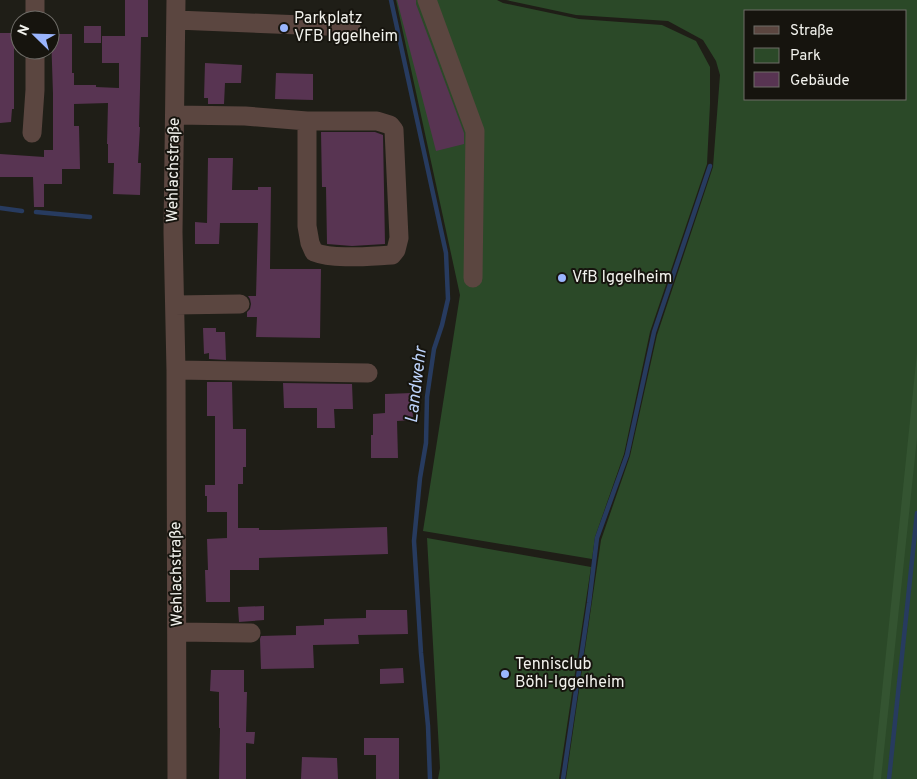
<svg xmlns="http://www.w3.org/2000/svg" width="917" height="779" font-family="Overpass,sans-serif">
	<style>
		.green { fill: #2b4928; fill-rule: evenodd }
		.forest { fill: #345431 }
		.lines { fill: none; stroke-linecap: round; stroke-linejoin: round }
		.stream { stroke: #273b5f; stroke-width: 4.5 }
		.building { fill: #583452 }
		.minor { stroke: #5b4640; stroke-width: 19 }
		.poi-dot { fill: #9ab5fd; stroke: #16140e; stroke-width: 2 }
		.labels { text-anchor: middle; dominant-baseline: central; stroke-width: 4; stroke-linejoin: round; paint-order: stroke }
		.poi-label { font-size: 16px; fill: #f1f1ec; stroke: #16140e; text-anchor: start }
		.street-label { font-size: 16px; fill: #f1f1ec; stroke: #16140e }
		.water-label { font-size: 18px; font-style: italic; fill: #bdd3fa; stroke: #16140e }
	</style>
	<rect width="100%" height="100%" fill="#1f1e17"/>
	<path class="green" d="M396 0H497L503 3 579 19 662 25 696 41 710 67V104L707 164 650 332 624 454 595 537 592 559 423 531 460 295Z
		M506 0H917V779H566L601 540 630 456 657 335 713 167 720 75 716 61 703 40 668 21 576 15ZM746 11H906V99H746Z
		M427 538 591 567 559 779H438L440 768Z"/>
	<path class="forest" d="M917 353V438L881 779H873Z"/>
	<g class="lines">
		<path class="stream" d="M391 0 446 253 448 299 442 325 434 349 427 397 426 443 420 478 414 541 421 653 428 726 430 779
			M0 208 22 211
			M36 212 90 217
			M563 779 589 603 597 538 627 455 654 332 710 166
			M889 779 917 513"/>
	</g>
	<path class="building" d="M125 0H148V37H141L140 89 139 127H140L138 163H141L140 195 113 194 114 163H108V144H107L108 103 74 104V126H79L80 169H62V184H44V207H34L33 177H0V154L44 157V150H53V94L51 34H72V73H74V85H96V87L119 88V63H102V36H125Z
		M397 0H416V4L464 133V144L436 151Z
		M84 26H101V43H84Z
		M0 33H14V109H12L11 122 0 123Z
		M205 63 242 65 241 83H225L224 104H208V98H204Z
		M276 73 313 74V100L275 99Z
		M321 132H375L383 135 385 244 352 246 327 244 326 187H322Z
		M208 158H233L232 190H258V187H271L270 269H321L320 338 256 337 257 317H247V312L250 309 251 304 250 299 248 296H256L258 223H220L219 244H195V222L207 223Z
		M203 328H216V332H225L226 360 209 359V353L204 354Z
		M207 382H232L233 429H246V467H243V484H238V528H259V530H279L387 527 388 554 259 558V570H230V602H206L205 570H208L207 539 227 538V512H207V496H205V485H215V416H207Z
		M283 383 352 384 353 409H334L335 428H317V408H284Z
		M412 393 413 420 397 421 398 458H371V435H373V414L385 413V394Z
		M264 606V620L239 622 238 607Z
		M366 610H407L408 634 358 635 359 644 313 645 314 668 261 669 260 639 261 636 296 635V626L324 625V619L366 618Z
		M403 668 404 683 380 684V669Z
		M211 670H244V692H247L246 732H255L254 744 246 743V779H219L220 728H219V692L210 691Z
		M364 738H399V779H376V755H364Z
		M302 757 337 758 338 779H301Z"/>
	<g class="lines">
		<path class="minor" d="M176 0 173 232 176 370 177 779
			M427 0 475 131 473 278
			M35 20V0
			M176 20 351 27
			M175 115 245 116 307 121H377L390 125 394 130 399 238 396 250 392 255C370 256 334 260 314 252L310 243 307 226V121
			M32 133 35 90V50
			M175 305 240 304
			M176 370 368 373
			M178 632 251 633"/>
	</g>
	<g class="poi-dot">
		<circle cx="284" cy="28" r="5"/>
		<circle cx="562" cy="278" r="5"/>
		<circle cx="505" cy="674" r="5"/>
	</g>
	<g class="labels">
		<g class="poi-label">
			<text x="294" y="19">Parkplatz<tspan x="294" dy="18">VFB Iggelheim</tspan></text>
			<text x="572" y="278">VfB Iggelheim</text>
			<text x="515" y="665">Tennisclub<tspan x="515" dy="18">Böhl-Iggelheim</tspan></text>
		</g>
		<g class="street-label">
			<text transform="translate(174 170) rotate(-89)">Wehlachstraße</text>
			<text transform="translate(177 574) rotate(-91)">Wehlachstraße</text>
		</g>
		<g class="water-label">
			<text transform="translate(417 385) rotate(-83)">Landwehr</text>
		</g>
	</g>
	<rect x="744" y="10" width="162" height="90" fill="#16140e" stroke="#6e6c67"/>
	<rect x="754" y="26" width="25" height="8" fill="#5b4640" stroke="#6e6c67"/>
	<text x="790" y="35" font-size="15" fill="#f1f1ec">Straße</text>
	<rect x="754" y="48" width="25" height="15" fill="#2b4928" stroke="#6e6c67"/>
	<text x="790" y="60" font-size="15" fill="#f1f1ec">Park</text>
	<rect x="754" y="72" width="25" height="15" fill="#583452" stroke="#6e6c67"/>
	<text x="790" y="85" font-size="15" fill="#f1f1ec">Gebäude</text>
	<g transform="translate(35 35) rotate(293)"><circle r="24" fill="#16140e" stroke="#6e6c67"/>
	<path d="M0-4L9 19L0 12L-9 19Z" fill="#9ab5fd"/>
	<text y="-8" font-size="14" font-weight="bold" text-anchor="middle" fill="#f1f1ec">N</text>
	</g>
</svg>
